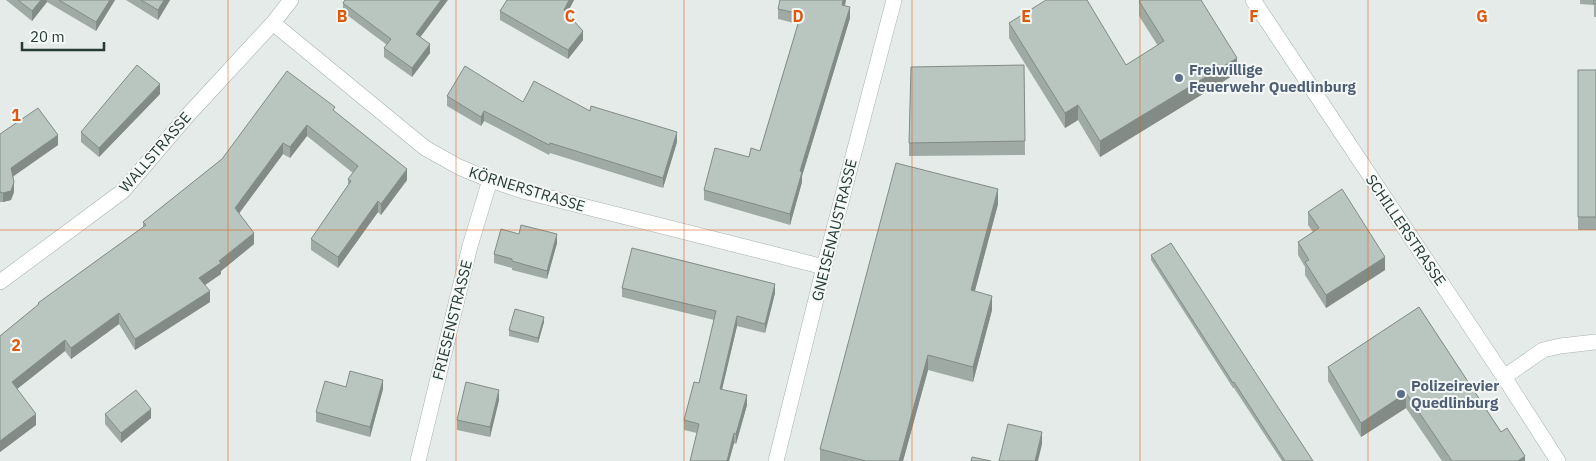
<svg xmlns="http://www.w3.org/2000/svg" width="1596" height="461" font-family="'IBM Plex Sans',sans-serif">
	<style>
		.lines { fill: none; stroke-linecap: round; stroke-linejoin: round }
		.minor-casing { stroke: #a7b3ae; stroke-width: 16 }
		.secondary-casing { stroke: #a3b6ae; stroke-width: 16 }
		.minor { stroke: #fff; stroke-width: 15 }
		.secondary { stroke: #fff; stroke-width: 15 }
		.wall { fill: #9faaa5 }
		.shaded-wall { fill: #828b86 }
		.building { fill: #b9c6c0; stroke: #828b86 }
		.grid { fill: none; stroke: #de580e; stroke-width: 1; stroke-opacity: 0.55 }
		.service-dot { fill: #5c6f8a; stroke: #f4f8f6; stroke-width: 2 }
		.labels { text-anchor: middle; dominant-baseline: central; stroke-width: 4; stroke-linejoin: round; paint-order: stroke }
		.service-label { font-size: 15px; font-weight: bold; fill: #4e5e75; stroke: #f4f8f6; text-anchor: start }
		.street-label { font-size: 15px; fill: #253b34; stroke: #f4f8f6 }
		.grid-label { font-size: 16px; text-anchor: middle; font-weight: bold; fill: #de580e; stroke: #f4f8f6; stroke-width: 4; stroke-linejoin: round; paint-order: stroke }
	</style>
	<rect width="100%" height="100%" fill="#e4ebe8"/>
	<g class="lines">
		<g class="minor-casing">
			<path id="minor" d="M273 23 425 148 459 167 490 180 523 191 824 267
				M0 282 123 191 188 115 273 23 291 0
				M1504 377 1543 350 1560 346 1596 342
				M418 461 470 246 490 180
				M776 461 824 267 894 0"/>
		</g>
		<g class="secondary-casing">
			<path id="secondary" d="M1253 0 1504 377 1558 461"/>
		</g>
		<use href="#minor" class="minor"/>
		<use href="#secondary" class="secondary"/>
	</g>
	<path class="wall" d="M6 0H115L96 31 47 2 32 21Z
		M126 0H170L158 20Z
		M507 0H574L567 13 583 40 568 59 500 20V11Z
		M846 0 845 6 850 18 802 176V182L790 225 704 200V190L749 157 760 151 798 24 778 19V9Z
		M1580 0H1596V17H1594V5L1580 4Z
		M1139 1 1237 73 1100 157 1078 120 1065 128 1009 38V23L1126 65 1158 46 1139 16Z
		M343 3 421 37 430 53 412 77 384 57V48L387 45 343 12Z
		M1024 65 1025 155 909 156V143Z
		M1578 70H1596V230H1578Z
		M160 94 99 157 81 142V132Z
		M447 96 523 102 590 111 677 142 663 188 550 153 549 155 484 121 481 126 447 106Z
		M335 112 407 180 381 215 378 212 338 268 311 250V239L348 185V179L353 173 307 136 290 158 283 154 239 213 254 244 221 271V274L205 285 210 302 135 350 119 324 71 359 65 351 17 389 36 425 0 452V336L38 305V303L143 227V222L222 159Z
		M0 134 58 145 13 176 14 192 11 200 3 202H0Z
		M998 204 975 291 992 310 973 382 928 370 903 461H820V449Z
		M1308 212 1385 270 1326 308 1305 275V267L1298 255V242L1313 232 1308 225Z
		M519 234 557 243 547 279 512 270V268L494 263V254Z
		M1151 255 1313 461H1282L1234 388H1233L1151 260Z
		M622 288 775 293 765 333 737 326 722 389 747 405 736 444 734 443 729 461H690L697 433 684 430V420L699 383 714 320 622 297Z
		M1419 307 1501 432 1525 461H1442L1406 408 1361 437 1328 381V367Z
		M544 322 538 343 509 336V330Z
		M346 387 383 389 370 437 316 422V412Z
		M499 400 490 437 457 430V420Z
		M105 414 151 418 121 443 105 424Z"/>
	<path class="shaded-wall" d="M41 0H47V2L32 21V11Z
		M110 0H115L96 31V22Z
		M164 0H170L158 20V10Z
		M441 0H448L416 43V34Z
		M569 0H574L564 19V10Z
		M843 0H846L842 15V5Z
		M850 7V18L802 176V182L790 225V214L800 171Z
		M583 31V40L568 59V50Z
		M430 44V53L412 77V68Z
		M1237 58V73L1100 157V141Z
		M160 84V94L99 157V148Z
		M1078 105V120L1065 128V113Z
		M484 111V121L481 126V117Z
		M307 125V136L290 158V147Z
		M677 132V142L663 188V178Z
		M58 135V145L11 178V168Z
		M283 143V154L235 219V208Z
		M407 169V180L381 215V204Z
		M14 182V192L11 200 3 202V193Z
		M998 189V204L971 305V290Z
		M378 201V212L338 268V257Z
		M254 233V244L221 271V274L199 289V278Z
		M557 234V243L547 279V271Z
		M1385 257V270L1326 308V295Z
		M775 284V293L765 333V324Z
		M210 291V302L135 350V339Z
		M992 296V310L973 382V367Z
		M119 313V324L71 359V348Z
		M737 316V326L720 398V389Z
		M544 317V322L538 343V338Z
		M65 340V351L12 393V382Z
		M928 355V370L903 461H899Z
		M383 380V389L370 437V427Z
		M499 390V400L490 437V427Z
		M1406 393V408L1361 437V423Z
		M747 395V405L736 444V434Z
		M151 409V418L121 443V433Z
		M36 414V425L0 452V441Z
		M1042 432V444L1038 461H1035Z
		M734 433V443L729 461H727Z
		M1525 456V461H1518Z"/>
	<path class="building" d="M18 0H41L32 11Z
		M59 0H110L96 22Z
		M141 0H164L158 10Z
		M345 0H441L416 34 430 44 412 68 384 48 391 39 343 3Z
		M507 0H569L564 10 583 31 568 50 500 11Z
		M780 0H843L842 5 850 7 800 171 802 172 790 214 704 190 715 148 749 157 751 148 760 151 801 14 778 9Z
		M1046 0H1087L1126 65 1164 41 1139 1 1141 0H1201L1237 58 1100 141 1078 105 1065 113 1009 23Z
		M1594 0H1596V4H1594Z
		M137 65 160 84 99 148 81 132Z
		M1024 65 1025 141 909 143 911 67Z
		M465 66 523 102 534 81 590 111 591 106 677 132 663 178 550 143 549 145 484 111 481 117 447 96Z
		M1578 70H1596V217H1578Z
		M287 71 335 107 333 110 407 169 381 204 378 201 338 257 311 239 351 181 348 179 358 166 307 125 290 147 283 143 235 208 254 233 219 261 221 263 199 278 210 291 135 339 119 313 71 348 65 340 12 382 36 414 0 441V336L39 304 38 303 146 225 143 222 222 159Z
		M38 108 58 135 11 168 14 182 11 191 3 193 0 192V134Z
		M896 163 998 189 971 290 992 296 973 367 928 355 899 461H866L820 449Z
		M1342 189 1385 257 1326 295 1305 262 1309 260 1298 242 1319 228 1308 212Z
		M521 225 557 234 547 271 512 261V259L494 254 501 229 519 234Z
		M1171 243 1313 461H1285L1234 382 1233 383 1151 255Z
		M632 248 775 284 765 324 737 316 720 389 747 395 736 434 734 433 727 461H690L699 424 684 420 694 382 699 383 716 311 622 288Z
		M1419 307 1501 432 1507 428 1525 456 1518 461H1452L1406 393 1361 423 1328 367Z
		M515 309 544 317 538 338 509 330Z
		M350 371 383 380 370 427 316 412 325 381 346 387Z
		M466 382 499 390 490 427 457 420Z
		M136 390 151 409 121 433 105 414Z
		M1008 424 1042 432 1035 461H999Z
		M972 457 991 461H971Z"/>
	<path class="grid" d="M228 0V461M456 0V461M684 0V461M912 0V461M1140 0V461M1368 0V461M0 230H1596"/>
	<g class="service-dot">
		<circle cx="1179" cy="78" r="5"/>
		<circle cx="1401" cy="394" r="5"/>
	</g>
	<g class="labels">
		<g class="service-label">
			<text x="1189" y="69">Freiwillige<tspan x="1189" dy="17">Feuerwehr Quedlinburg</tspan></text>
			<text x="1411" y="385">Polizeirevier<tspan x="1411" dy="17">Quedlinburg</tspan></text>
		</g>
		<g class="street-label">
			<text transform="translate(155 152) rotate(-49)">WALLSTRASSE</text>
			<text transform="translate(527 189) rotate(17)">KÖRNERSTRASSE</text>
			<text transform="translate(834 230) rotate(-76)">GNEISENAUSTRASSE</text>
			<text transform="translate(1406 230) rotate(56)">SCHILLERSTRASSE</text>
			<text transform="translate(452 320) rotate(-76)">FRIESENSTRASSE</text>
		</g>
	</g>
	<g class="grid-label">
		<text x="342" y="22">B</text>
		<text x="570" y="22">C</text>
		<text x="798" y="22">D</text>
		<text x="1026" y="22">E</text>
		<text x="1254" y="22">F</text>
		<text x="1482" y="22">G</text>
		<text x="16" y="121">1</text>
		<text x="16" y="351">2</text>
	</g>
	<path d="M22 42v8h82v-8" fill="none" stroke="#253b34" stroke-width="2.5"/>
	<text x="30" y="42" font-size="15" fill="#253b34" stroke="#f4f8f6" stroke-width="4" paint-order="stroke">20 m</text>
</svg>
